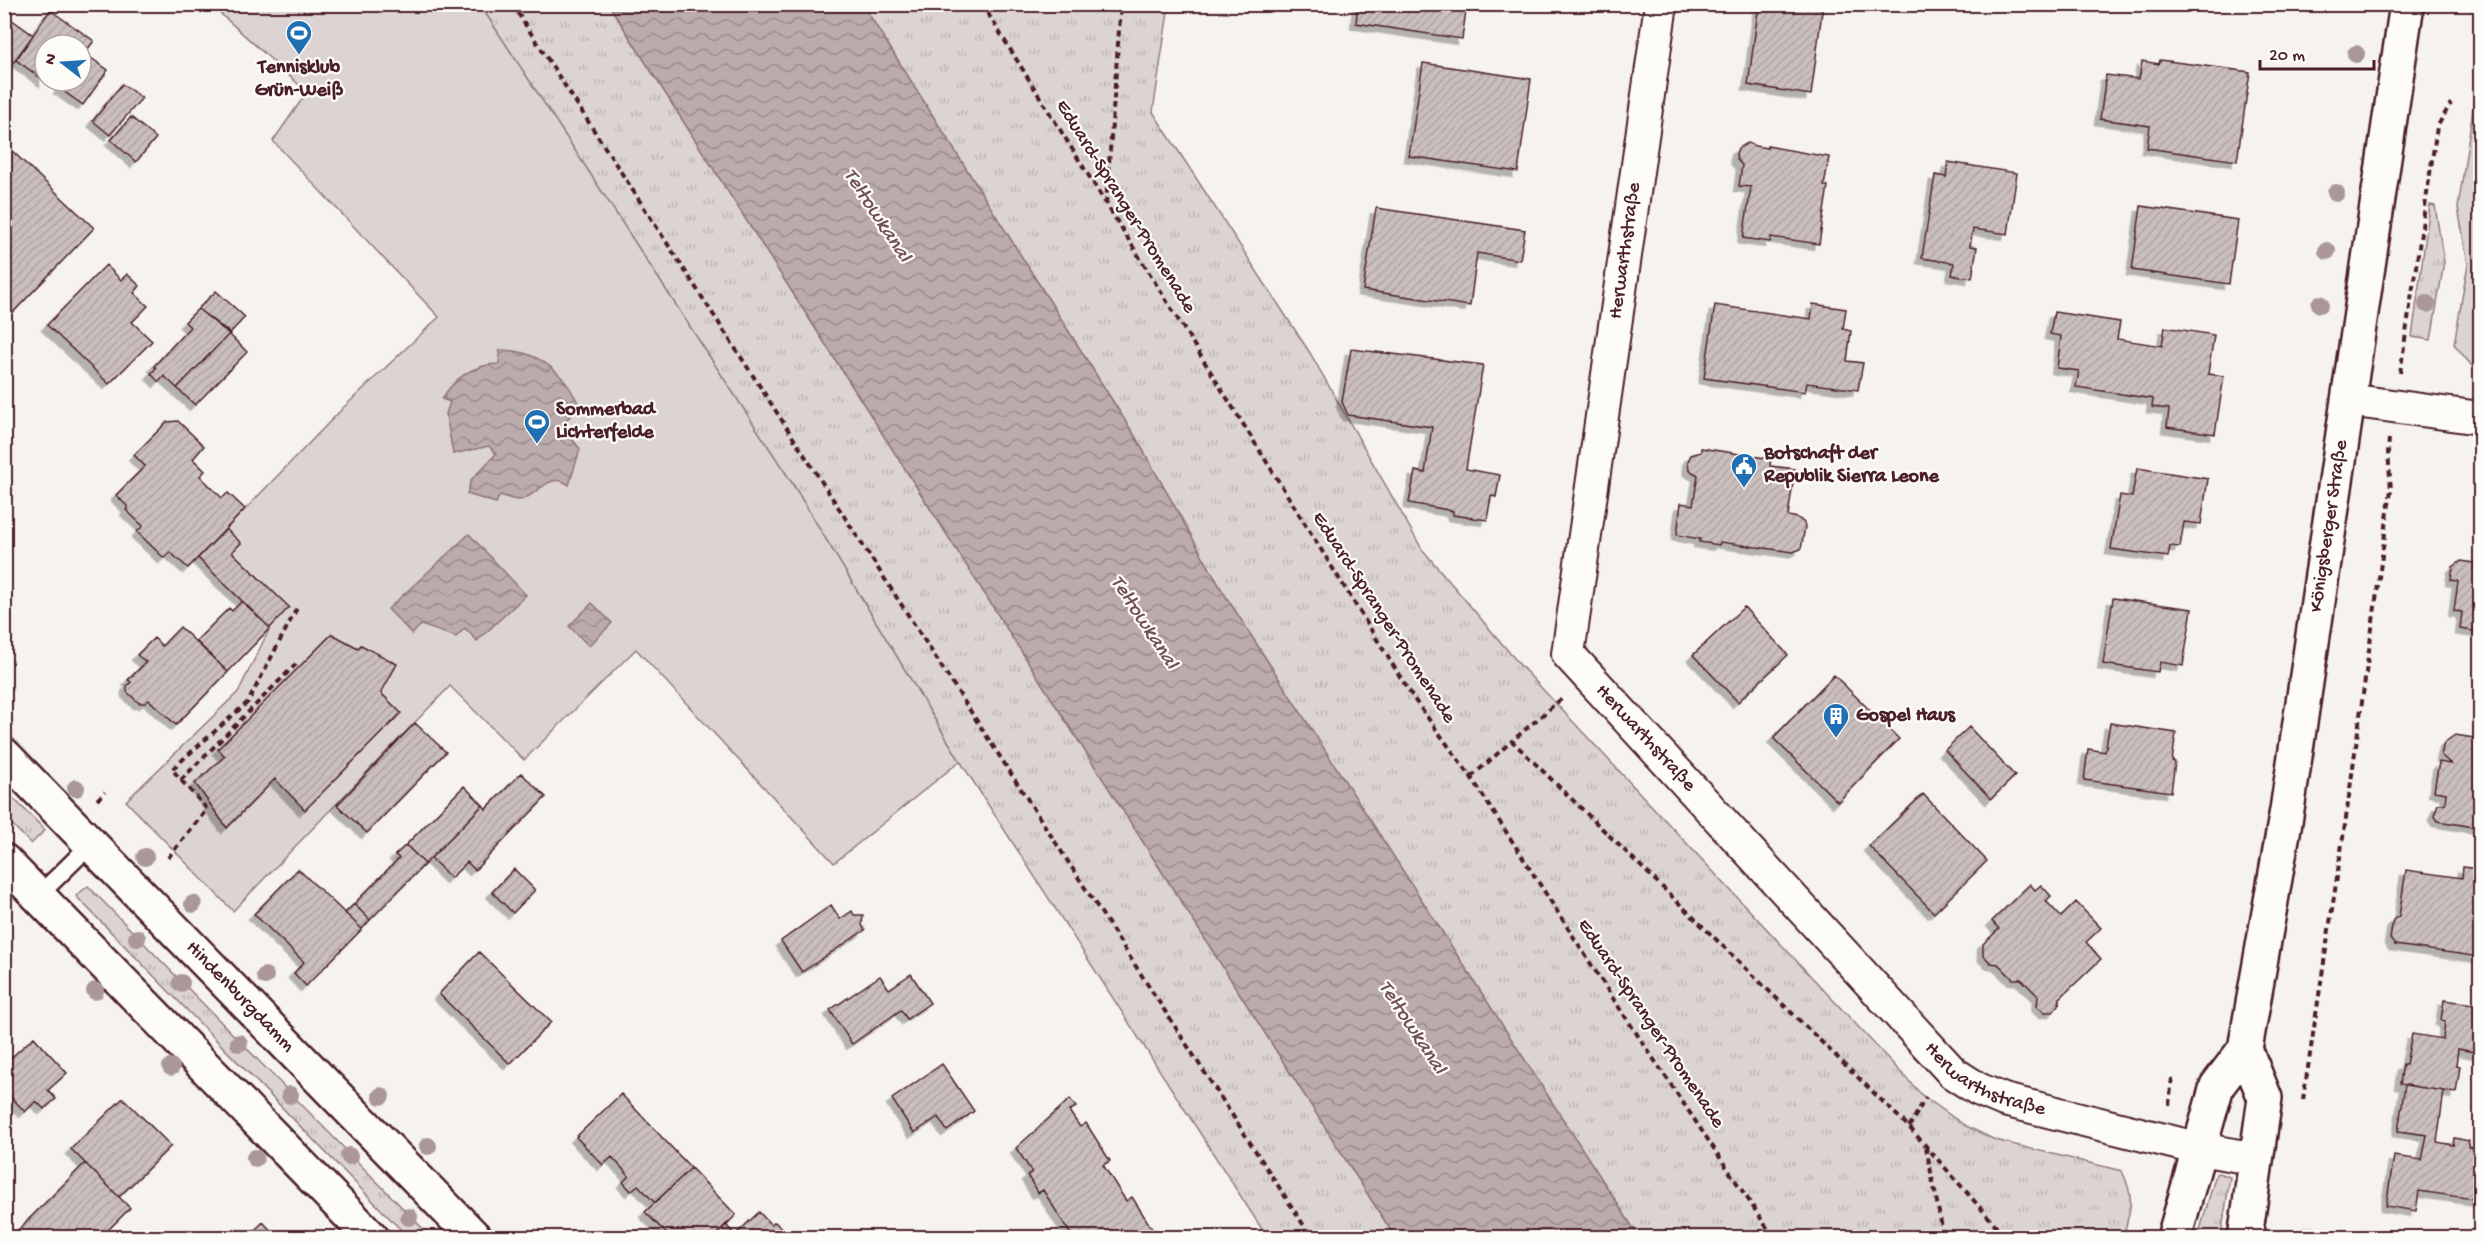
<svg xmlns="http://www.w3.org/2000/svg" width="2485" height="1242" font-family="'Gochi Hand',sans-serif">
	<style>
		.built { fill: #e9e3e0 }
		.grass { fill: url(#grass-tufts); stroke: #937a7e; stroke-width: 1.5 }
		.pitch { fill: #dcd4d2; stroke: #937a7e; stroke-width: 1.5 }
		.water { fill: url(#water-waves); stroke: #8e7378; stroke-width: 1.5 }
		.building { fill: url(#building-hatch); stroke: #4a1f2b; stroke-width: 1.5; filter: url(#shadow) }
		.lines { fill: none; stroke-linecap: round; stroke-linejoin: round }
		.service-casing { stroke: #4a1f2b; stroke-width: 21 }
		.minor-casing { stroke: #4a1f2b; stroke-width: 36 }
		.secondary-casing { stroke: #4a1f2b; stroke-width: 38 }
		.path { stroke: #4a1f2b; stroke-width: 4; stroke-dasharray: 6 4.5; stroke-linecap: butt }
		.service { stroke: #fdfcf7; stroke-width: 16 }
		.minor { stroke: #fdfcf7; stroke-width: 32 }
		.secondary { stroke: #fdfcf7; stroke-width: 33 }
		.tree { fill: #ab979a }
		.labels { text-anchor: middle; dominant-baseline: central; stroke-width: 4.5; stroke-linejoin: round; paint-order: stroke }
		.poi-label { font-size: 20px; font-weight: bold; fill: #4a1f2b; stroke: #fdfcf7; text-anchor: start }
		.street-label { font-size: 20px; fill: #4a1f2b; stroke: #fdfcf7 }
		.water-label { font-size: 21px; font-style: italic; fill: #725058; stroke: #fdfcf7 }
	</style>
	<defs>
		<pattern id="grass-tufts" width="24" height="20" patternUnits="userSpaceOnUse" patternTransform="scale(1.5)"><rect width="24" height="20" fill="#dcd4d2"/><path d="M3 7l-1-3M5 7V3M7 7l1-3M15 17l-1-3M17 17v-4M19 17l1-3" fill="none" stroke="#beb6b4"/></pattern>
		<pattern id="water-waves" width="16" height="10" patternUnits="userSpaceOnUse" patternTransform="scale(1.5)"><rect width="16" height="10" fill="#bbabac"/><path d="M0 5q4-4 8 0t8 0" fill="none" stroke="#9a8b8c"/></pattern>
		<pattern id="building-hatch" width="6" height="6" patternUnits="userSpaceOnUse" patternTransform="scale(1.5)"><rect width="6" height="6" fill="#cbbfbe"/><path d="M-1 1l2-2M0 6l6-6M5 7l2-2" fill="none" stroke="#b0a4a3"/></pattern>
		<filter id="shadow"><feDropShadow dx="-5.5" dy="5.5" stdDeviation="0" flood-color="#0004"/></filter>
	</defs>
	<rect width="100%" height="100%" fill="#f6f3ef"/>
	<filter id="ink" filterUnits="userSpaceOnUse"><feTurbulence type="fractalNoise" baseFrequency=".0167" numOctaves="2"/><feDisplacementMap in="SourceGraphic" scale="12" xChannelSelector="R" yChannelSelector="G"/><feConvolveMatrix kernelMatrix="1 2 1 2 8 2 1 2 1" color-interpolation-filters="sRGB"/></filter>
	<g filter="url(#ink)">
		<path class="built" d="M2304 1225 2397 1237H2302Z"/>
		<path class="grass" d="M480 5H609L1395 1237H1267L960 761 792 483Z
			M863 5H1169L1153 112 1310 353 1422 549 1520 665 1922 1095 1964 1125 1995 1140 2122 1171C2135 1198 2131 1209 2123 1237H1639L1223 592 1136 438Z
			M2430 205 2435 206 2444 262 2431 340 2412 337Z
			M5 790 45 830 31 844 5 817Z
			M88 886 431 1237H408L76 896Z
			M2218 1173 2230 1177 2221 1237H2198L2216 1174Z"/>
		<path class="pitch" d="M211 5H480L792 483 960 761 834 863 636 649 524 760 450 686 233 911 126 801 238 692 270 628 198 558 344 407 439 317 273 141 307 92Z
			M2480 62V368L2472 366 2454 344 2468 264 2458 208Z"/>
		<path class="water" d="M609 5H863L1136 438 1223 592 1639 1237H1395Z
			M500 350C539 350 565 373 580 407L566 420 564 429 580 449 569 485C548 470 538 497 519 500 513 500 506 497 500 495L496 503 467 494 471 480 496 454 489 446 453 454 446 414 450 402 442 399C454 378 474 364 499 364Z
			M469 534 526 595 477 641 465 628 456 637 421 625 412 634 388 609Z
			M592 603 612 623 589 646 569 626Z"/>
		<path class="building" d="M1358 4H1467L1462 39 1356 23Z
			M1759 4H1823L1811 95 1748 85Z
			M50 10 94 41 81 58V45H45V81L16 60Z
			M4 14 33 35 4 76Z
			M84 53 108 70 83 105 59 88 65 81H81V58Z
			M2160 60 2250 72 2237 161 2147 148 2150 126 2100 119 2106 75 2139 79 2142 61 2159 64Z
			M1423 63 1531 79 1518 172 1409 156Z
			M122 84 142 98 110 135 93 121Z
			M131 117 156 138 136 162 111 140Z
			M1748 143 1755 146 1767 148V146L1829 157 1824 186H1828L1819 244 1771 237 1770 242 1743 238 1751 187 1739 186 1742 165 1737 160 1736 154 1738 148Z
			M10 149 94 228 4 322V155Z
			M1948 162 2017 173 2008 234 1973 229 1970 246 1977 247 1972 278 1952 275 1954 263 1922 258 1935 175 1946 177Z
			M2141 206 2238 220 2229 284 2132 270Z
			M1376 208 1525 230 1520 260 1477 253 1470 306 1363 290Z
			M106 265 121 280 127 274 140 286 134 293 148 306 132 322 152 341 109 384 47 325Z
			M216 291 245 317 230 333 198 309Z
			M1813 304 1846 309 1843 329 1851 331 1847 361 1863 363 1858 390 1807 383 1805 392 1704 378 1715 305 1811 319Z
			M198 309 229 334 177 388 164 376 159 382 151 374 156 368 154 366 190 327 185 322Z
			M2054 312 2120 322 2117 339 2162 346 2165 327 2214 335 2208 374 2224 376 2215 434 2167 427 2169 409 2152 407 2153 399 2076 387 2079 371 2057 368 2061 336 2050 334Z
			M229 334 247 352 195 405 177 388Z
			M1351 349 1483 365 1466 469 1500 475 1496 497 1491 496 1487 520 1453 515V511L1409 503 1415 471 1425 473 1432 427 1348 415 1342 402Z
			M178 421 204 446 193 459 205 471 200 476 222 498 228 493 245 509 188 568 170 552 164 558 137 532 143 526 126 510 128 507 116 495 145 466 134 455 167 422Z
			M1701 448 1771 459 1770 466 1795 469 1788 516 1798 518 1804 523 1805 527 1801 549 1793 552 1720 542 1719 545 1699 542 1700 539 1677 535 1681 503 1693 505 1698 475 1689 470 1688 461 1691 455 1701 452Z
			M2137 468 2208 479 2201 524 2184 522 2180 547 2170 546 2168 557 2111 549 2120 495 2132 497Z
			M226 529 241 543 232 552 289 607 270 628 198 558Z
			M2461 561 2480 564V632L2460 629 2462 612 2454 611 2458 581 2451 580 2453 567Z
			M2113 598 2192 609 2183 666 2160 662 2158 672 2103 664Z
			M242 601 270 628 228 672 196 641 229 608 232 611Z
			M1744 607 1788 655 1738 702 1693 655Z
			M180 627 228 672 176 725 149 700 145 703H139L127 692V686L131 682 128 680 146 662 137 655 154 638 162 646Z
			M332 634 358 648 361 645 397 664 381 693 401 713 305 810 275 779 227 828 195 783 225 756 218 749Z
			M1834 675 1899 739 1838 802 1773 738Z
			M415 723 446 752 367 833 337 805Z
			M2110 723 2176 733 2172 761 2175 762 2171 792 2084 780 2088 749 2105 752Z
			M1969 727 2015 776 1991 799 1945 750Z
			M2455 735 2480 739V828L2438 821 2434 815 2438 804H2445L2446 793 2434 791 2439 762 2451 764 2441 755 2444 743Z
			M521 773 546 797 475 870 467 862 451 878 431 858 483 805 486 809Z
			M464 786 483 805 425 864 406 845Z
			M1923 794 1987 861 1934 913 1869 846Z
			M406 845 425 864 370 920 354 904 399 858 395 855Z
			M2463 867 2480 869V957L2395 945 2390 939 2393 920 2399 916 2406 870 2462 878Z
			M298 869 362 929 306 986 294 973 304 962 254 914Z
			M514 869 535 890 513 913 492 892Z
			M2030 884 2035 890 2041 885 2051 896 2046 901 2061 917 2076 902 2101 928 2086 942 2101 959 2060 998 2059 1005 2053 1012H2044L2037 1006 2038 996 2021 979H2013L1998 964 1991 963 1983 955V944L1999 929 1992 921Z
			M354 904 370 920 362 929 345 913Z
			M831 905 840 919 852 911 854 915H863L862 925 865 930 802 972 781 941Z
			M479 952 551 1022 510 1064 439 994Z
			M911 974 930 1003 907 1019 901 1010 852 1044 830 1010 880 976 889 989Z
			M2444 1000 2480 1005V1053L2458 1049 2456 1065 2460 1066 2456 1093 2400 1084 2403 1064H2406L2412 1034 2443 1039 2445 1021 2441 1020Z
			M34 1037 67 1073 48 1090 56 1099 44 1109 36 1101 25 1112 10 1096 4 1102V1064Z
			M942 1064 974 1111 947 1131 938 1117 914 1133 892 1099Z
			M2405 1085 2444 1091 2437 1142 2453 1145 2454 1138 2469 1141 2468 1147 2480 1149V1200L2419 1191 2416 1211 2386 1206 2394 1156 2422 1160 2427 1135 2398 1131Z
			M621 1094 691 1168 655 1203 638 1185 631 1191 623 1182 629 1176 612 1157 603 1165 576 1137Z
			M123 1098 171 1146 119 1197 71 1149Z
			M1070 1099 1076 1107 1069 1111 1080 1127 1086 1123 1110 1161 1103 1165 1126 1201 1132 1197 1158 1238H1073L1043 1190 1038 1193 1027 1175 1032 1172 1016 1148Z
			M85 1163 130 1208 100 1238H10Z
			M691 1168 736 1215 713 1238H671L645 1212Z
			M759 1212 771 1225 775 1222 787 1234 783 1238H713L729 1221 727 1226 735 1235Z
			M263 1222 278 1238H247Z"/>
		<g class="lines">
			<g class="service-casing">
				<path id="service" d="M38 896 92 843"/>
			</g>
			<g class="minor-casing">
				<g id="minor">
					<path id="s1" d="M1661 4 1568 654 1953 1073 1978 1089 2004 1100 2200 1149 2256 1159"/>
					<path d="M2348 400 2480 418"/>
				</g>
			</g>
			<g class="secondary-casing">
				<g id="secondary">
					<path id="s2" d="M4 755 475 1238"/>
					<path d="M4 861 372 1238"/>
					<path d="M2245 1049 2265 1098 2245 1238"/>
					<path id="s3" d="M2174 1238 2217 1086 2245 1049 2287 810 2407 4"/>
				</g>
			</g>
			<path class="path" d="M512 4 1312 1238
				M982 4 1414 699 1471 777 1614 1000 1774 1238
				M1106 204 1121 4
				M2400 373 2437 127 2451 103
				M296 664 181 780 172 769 248 702 297 608
				M1561 699 1512 741 1909 1127 2007 1238
				M1471 777 1512 741
				M97 800 105 792
				M168 858 207 809 181 780
				M2303 1100 2346 818 2391 490 2388 452 2389 439
				M2169 1105 2172 1078
				M1909 1127 1926 1097
				M1926 1147 1944 1238"/>
			<use href="#service" class="service"/>
			<use href="#minor" class="minor"/>
			<use href="#secondary" class="secondary"/>
		</g>
		<g class="tree">
			<circle cx="2356" cy="54" r="9"/>
			<circle cx="2336" cy="193" r="9"/>
			<circle cx="2327" cy="251" r="9"/>
			<circle cx="2320" cy="304" r="9"/>
			<circle cx="2427" cy="304" r="9"/>
			<circle cx="76" cy="788" r="9"/>
			<circle cx="145" cy="857" r="9"/>
			<circle cx="193" cy="904" r="9"/>
			<circle cx="137" cy="938" r="9"/>
			<circle cx="265" cy="976" r="9"/>
			<circle cx="181" cy="983" r="9"/>
			<circle cx="95" cy="991" r="9"/>
			<circle cx="239" cy="1043" r="9"/>
			<circle cx="171" cy="1067" r="9"/>
			<circle cx="290" cy="1095" r="9"/>
			<circle cx="381" cy="1096" r="9"/>
			<circle cx="428" cy="1146" r="9"/>
			<circle cx="349" cy="1156" r="9"/>
			<circle cx="255" cy="1158" r="9"/>
			<circle cx="409" cy="1217" r="9"/>
		</g>
	</g>
	<defs>
		<g id="stadium-pin" transform="scale(1.35)"><path d="M0 17L-7.5 6A9.5 9.5 0 1 1 7.5 6Z" fill="#1f6fb2" stroke="#fdfcf7"/><path d="M0-5a6.5 5 0 1 0 0 10a6.5 5 0 1 0 0-10ZM-3.5-1.8h7v3.6h-7Z" fill="#fff"/></g>
		<g id="civic-pin" transform="scale(1.35)"><path d="M0 17L-7.5 6A9.5 9.5 0 1 1 7.5 6Z" fill="#1f6fb2" stroke="#fdfcf7"/><path d="M-.6-6.5H3V-4.5H.6V-3L4-1V1h2V6H-6V1h2V-1L-.6-3ZM-1.2 2.5V6h2.4V2.5Z" fill="#fff"/></g>
		<g id="building-pin" transform="scale(1.35)"><path d="M0 17L-7.5 6A9.5 9.5 0 1 1 7.5 6Z" fill="#1f6fb2" stroke="#fdfcf7"/><path d="M-4-6H4V6H1V3H-1V6H-4ZM-2.5-4.3h1.7v1.8h-1.7ZM.8-4.3h1.7v1.8H.8ZM-2.5-1h1.7V.8h-1.7ZM.8-1h1.7V.8H.8Z" fill="#fff"/></g>
	</defs>
	<g fill-rule="evenodd">
		<use href="#stadium-pin" x="299" y="33"/>
		<use href="#stadium-pin" x="537" y="422"/>
		<use href="#civic-pin" x="1744" y="466"/>
		<use href="#building-pin" x="1836" y="716"/>
	</g>
	<g class="labels">
		<g class="poi-label">
			<text x="299" y="68" text-anchor="middle">Tennisklub<tspan x="299" dy="23">Grün-Weiß</tspan></text>
			<text x="556" y="410">Sommerbad<tspan x="556" dy="23">Lichterfelde</tspan></text>
			<text x="1764" y="454">Botschaft der<tspan x="1764" dy="23">Republik Sierra Leone</tspan></text>
			<text x="1856" y="716">Gospel Haus</text>
		</g>
		<g class="street-label">
			<text transform="translate(1125 207) rotate(58)">Eduard-Spranger-Promenade</text>
			<text transform="translate(1626 251) rotate(-82)">Herwarthstraße</text>
			<text stroke="none"><textPath href="#s3" startOffset="734">Königsberger Straße</textPath></text>
			<text transform="translate(1383 618) rotate(57)">Eduard-Spranger-Promenade</text>
			<text stroke="none"><textPath href="#s1" startOffset="771">Herwarthstraße</textPath></text>
			<text stroke="none"><textPath href="#s2" startOffset="338">Hindenburgdamm</textPath></text>
			<text transform="translate(1650 1024) rotate(56)">Eduard-Spranger-Promenade</text>
			<text stroke="none"><textPath href="#s1" startOffset="1257">Herwarthstraße</textPath></text>
		</g>
		<g class="water-label">
			<text transform="translate(876 216) rotate(57)">Teltowkanal</text>
			<text transform="translate(1143 623) rotate(57)">Teltowkanal</text>
			<text transform="translate(1411 1028) rotate(57)">Teltowkanal</text>
		</g>
	</g>
	<rect width="2485" height="1242" fill="none" stroke="#fdfcf7" stroke-width="24"/>
	<rect x="12" y="12" width="2461" height="1218" fill="none" stroke="#4a1f2b" stroke-width="2" filter="url(#ink)"/>
	<g transform="translate(63 63) rotate(287)"><circle r="28" fill="#fdfcf7" stroke="#b5a4a5" stroke-width="1.5"/>
	<path d="M0-4.5L10 22L0 15L-10 22Z" fill="#1f6fb2"/>
	<text y="-9" font-size="16" font-weight="bold" text-anchor="middle" fill="#4a1f2b">N</text>
	</g>
	<path d="M2260 60v9h114v-9" fill="none" stroke="#4a1f2b" stroke-width="3"/>
	<text x="2269" y="60" font-size="18" fill="#4a1f2b" stroke="#fdfcf7" stroke-width="4.5" paint-order="stroke">20 m</text>
</svg>
